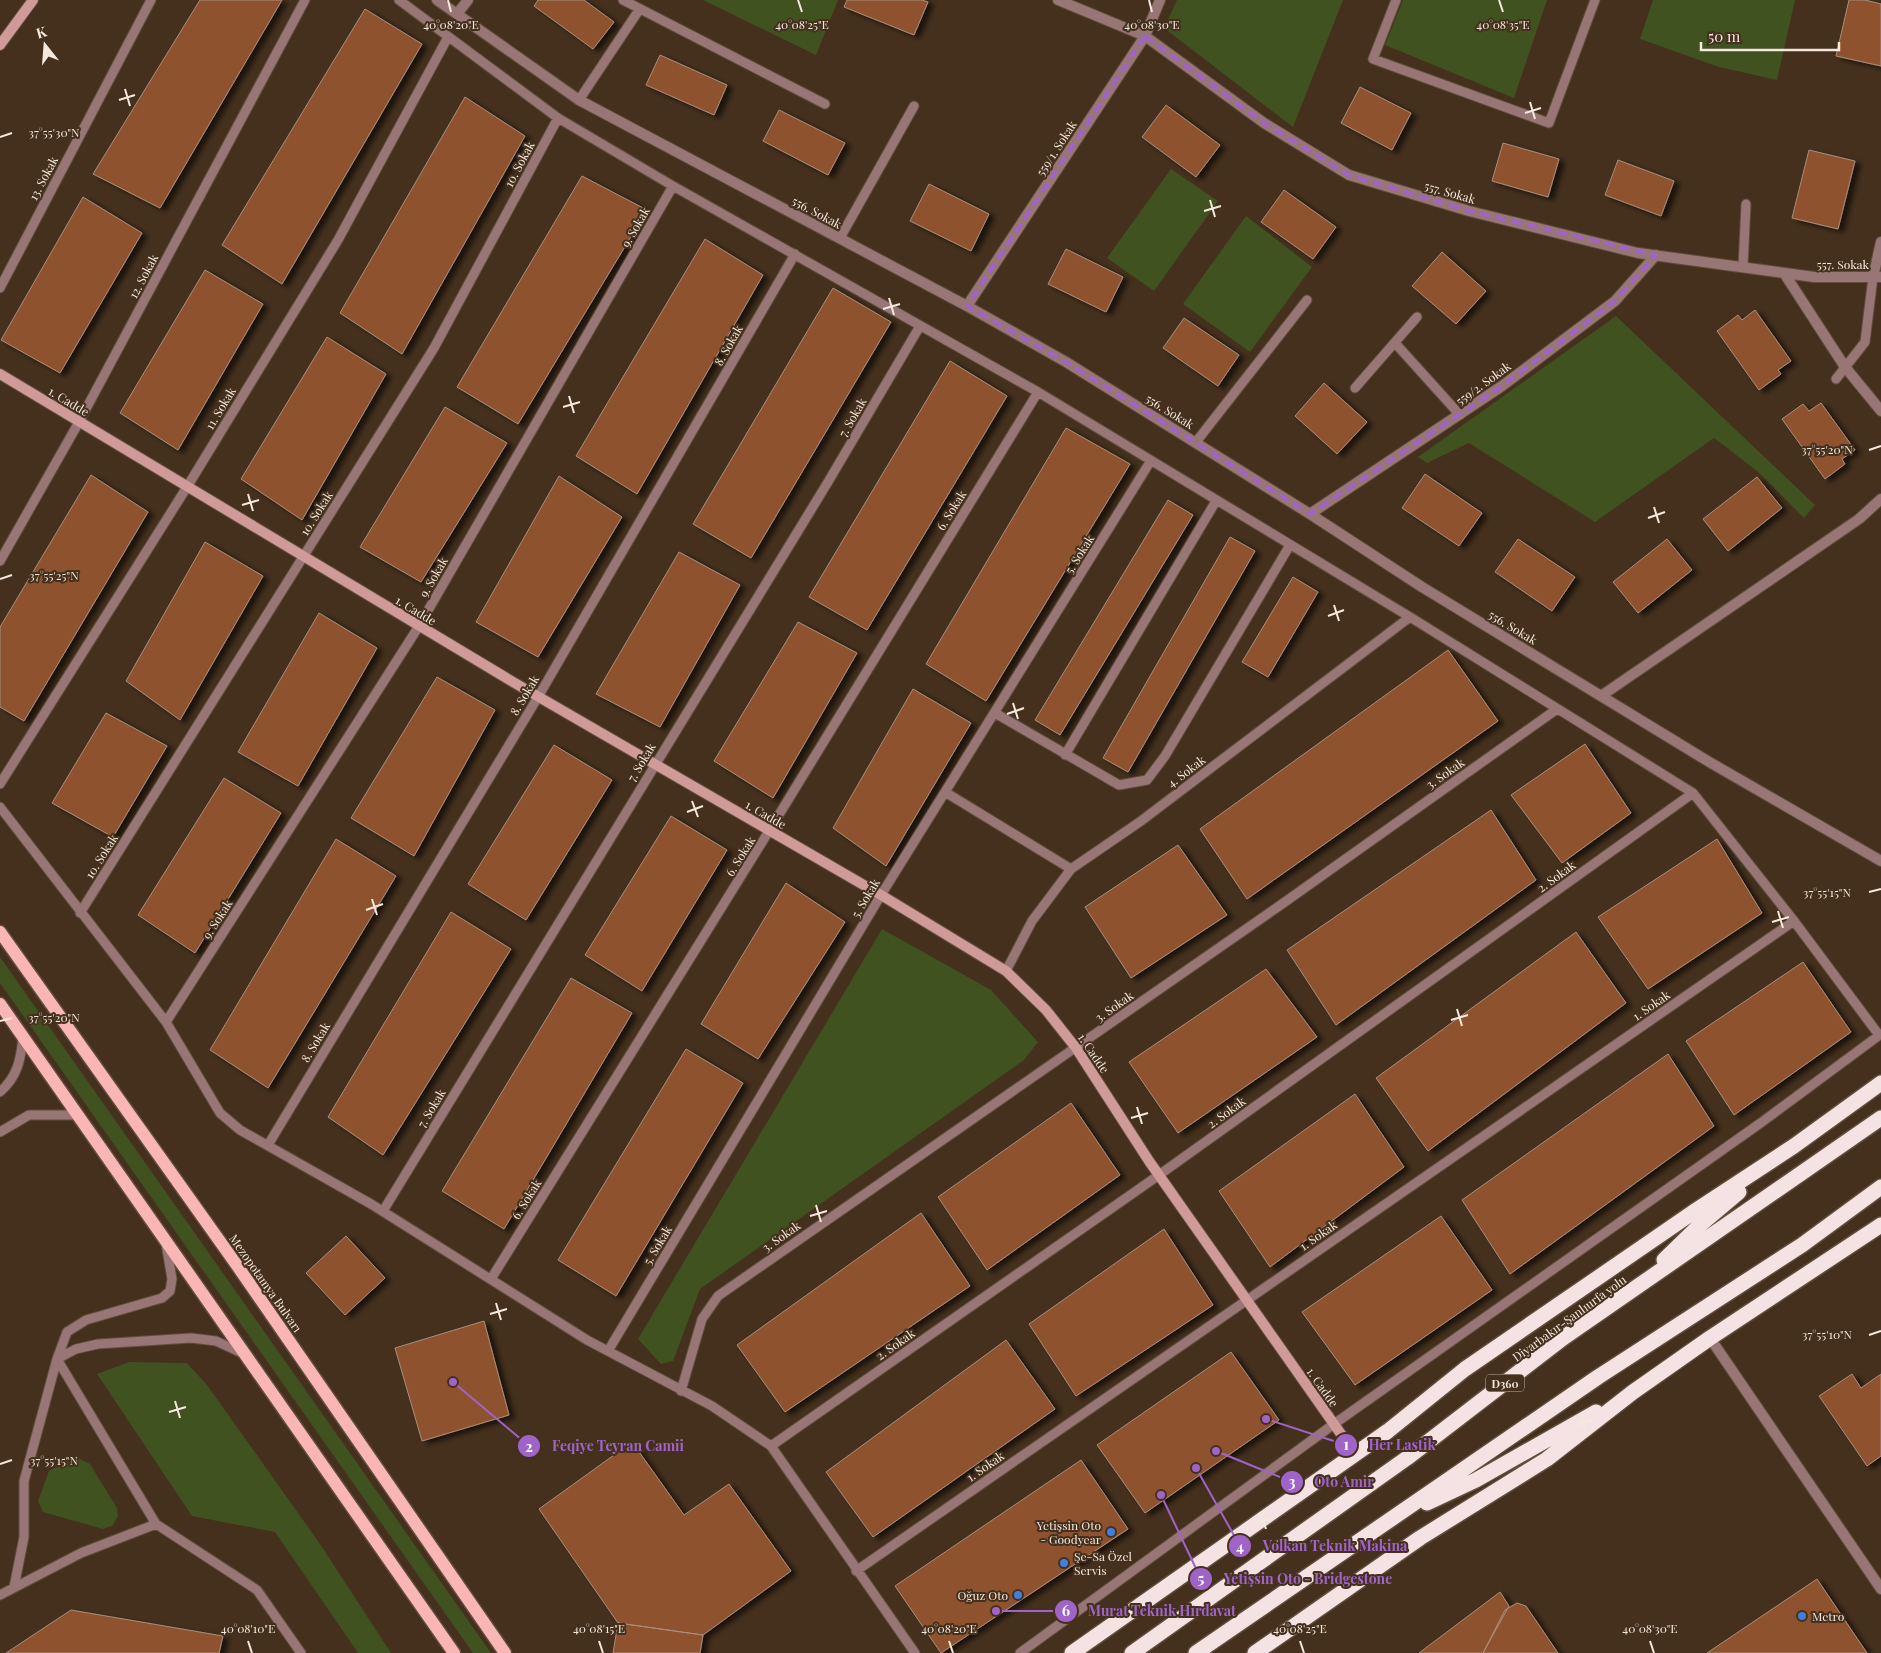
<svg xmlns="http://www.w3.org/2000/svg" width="1881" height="1653" font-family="'Playfair Display',serif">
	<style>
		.green { fill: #40521f }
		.building { fill: #8e532d; stroke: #aa8d7d; filter: url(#shadow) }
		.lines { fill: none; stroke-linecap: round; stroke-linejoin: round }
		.lane-casing { stroke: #604d3c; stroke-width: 11 }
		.street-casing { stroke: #604d3c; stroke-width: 12 }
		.secondary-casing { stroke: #604d3c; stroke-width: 12 }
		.primary-casing { stroke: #604d3c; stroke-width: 15 }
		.highway-casing { stroke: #604d3c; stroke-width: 18 }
		.lane { stroke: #977675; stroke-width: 9 }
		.street { stroke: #977675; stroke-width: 10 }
		.secondary { stroke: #cf9a98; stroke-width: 10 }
		.primary { stroke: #fab6b4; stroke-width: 12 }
		.highway { stroke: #f4e3e2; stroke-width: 15 }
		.marked { fill: none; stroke: #a064c8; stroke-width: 4; stroke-dasharray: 10 6; stroke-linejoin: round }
		.ticks { fill: none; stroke: #f5e8dc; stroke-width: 2 }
		.shop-dot { fill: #3f7fe0; stroke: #44301d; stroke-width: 2 }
		.labels { text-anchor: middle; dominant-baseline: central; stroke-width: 4; stroke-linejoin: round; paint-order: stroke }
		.shield { fill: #44301d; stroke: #c0b1a3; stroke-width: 1 }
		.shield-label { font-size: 11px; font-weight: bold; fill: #f5e8dc }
		.street-label { font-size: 12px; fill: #f5e8dc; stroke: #44301d }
		.poi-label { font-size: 12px; fill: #f5e8dc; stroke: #44301d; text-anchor: end }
		.ticks-label { font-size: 12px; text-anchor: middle; fill: #f5e8dc; stroke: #44301d; stroke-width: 4; stroke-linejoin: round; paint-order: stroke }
		.leader { fill: none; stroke: #a064c8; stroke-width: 2 }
		.callout-dot { fill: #a064c8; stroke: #44301d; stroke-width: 2 }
		.mark-label { font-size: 15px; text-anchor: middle; font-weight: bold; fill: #fff }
		.callout-label { font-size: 14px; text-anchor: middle; font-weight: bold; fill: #a064c8; stroke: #44301d; stroke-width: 4; stroke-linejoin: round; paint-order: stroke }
	</style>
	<defs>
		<filter id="shadow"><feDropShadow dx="5.5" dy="3" stdDeviation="2.5" flood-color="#0009"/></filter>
	</defs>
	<rect width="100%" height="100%" fill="#44301d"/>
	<path class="green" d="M703 0H838L816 55Z
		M1177 0H1343L1293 127 1164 28Z
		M1403 0H1547L1514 98 1385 45Z
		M1653 0H1795L1777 80 1719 67 1640 39Z
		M1171 169 1218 201 1154 291 1107 258Z
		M1246 216 1312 267 1250 352 1183 304Z
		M1616 316 1815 505 1804 518 1757 471 1714 438 1595 522 1469 443 1427 463 1418 457Z
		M882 929 991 990 1038 1042 1024 1060 700 1289 673 1361 661 1364 638 1339Z
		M0 957 491 1653H473L0 983Z
		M129 1362 187 1363 207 1385 318 1541 391 1653H358L275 1532 192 1516 97 1374Z
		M76 1457 90 1464 117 1508 118 1516 113 1525 103 1529 43 1512 38 1501 49 1471Z"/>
	<path class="building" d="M200 0H282L160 208 93 174Z
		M538 0H584L614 22 593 49 534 6Z
		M847 0H922L928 2 914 35 844 7Z
		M1849 0H1865L1881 4V66L1836 56Z
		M365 9 422 44 282 284 222 245Z
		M660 55 727 85 714 115 646 85Z
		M1360 87 1411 113 1392 150 1341 123Z
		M465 97 525 136 402 354 340 313Z
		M1166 105 1220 145 1196 177 1142 137Z
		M779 110 845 143 828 175 763 141Z
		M1503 143 1559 159 1548 197 1492 181Z
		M1809 150 1855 161 1838 229 1792 218Z
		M1618 160 1674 181 1661 216 1605 195Z
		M582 176 647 210 518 424 457 387Z
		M929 184 989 214 971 251 910 221Z
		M1284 190 1336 227 1313 259 1261 222Z
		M83 197 142 233 60 373 1 340Z
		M705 239 763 275 637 494 576 456Z
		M1066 249 1123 277 1106 312 1048 284Z
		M1442 252 1486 291 1456 324 1412 286Z
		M205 270 263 304 178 450 120 413Z
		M833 288 891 322 751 558 693 524Z
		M1755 310 1791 361 1778 370 1781 374 1759 390 1717 331 1738 315 1742 320Z
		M1184 318 1239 355 1218 386 1163 348Z
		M327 337 386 374 302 520 241 479Z
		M950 361 1007 396 867 630 809 597Z
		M1324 383 1367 422 1337 454 1295 416Z
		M1821 403 1855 450 1842 459 1845 464 1825 479 1782 419 1803 404 1809 411Z
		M445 407 507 443 421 582 360 547Z
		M1066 428 1130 464 986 701 926 664Z
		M1425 474 1482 513 1459 546 1402 508Z
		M91 475 148 512 24 721 0 707V627Z
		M559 476 622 517 538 657 476 622Z
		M1757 477 1782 508 1728 551 1703 519Z
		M1168 500 1193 515 1060 735 1035 720Z
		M1230 537 1255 551 1128 772 1103 758Z
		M1518 539 1575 577 1552 611 1495 572Z
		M1667 539 1692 570 1638 613 1613 582Z
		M205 542 263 576 180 720 126 681Z
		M679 552 740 585 660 727 596 694Z
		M1293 577 1318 592 1268 677 1242 662Z
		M319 613 377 648 298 786 238 752Z
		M798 622 857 653 773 798 714 761Z
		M1448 650 1498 721 1247 899 1200 829Z
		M437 677 495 710 414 856 351 818Z
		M913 689 971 723 886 866 833 828Z
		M106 713 167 746 113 837 52 803Z
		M1585 744 1631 813 1562 863 1511 795Z
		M554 745 612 780 526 920 468 884Z
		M224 778 281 813 195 953 138 915Z
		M1491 810 1536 880 1336 1025 1287 950Z
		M671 816 727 850 642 991 585 955Z
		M336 839 396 876 268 1088 210 1050Z
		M1717 839 1762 913 1648 989 1598 917Z
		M1178 845 1227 915 1131 978 1085 907Z
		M786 883 845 922 758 1059 701 1024Z
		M451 912 511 949 383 1155 328 1117Z
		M1576 932 1626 1003 1428 1151 1376 1078Z
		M1803 962 1851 1032 1734 1115 1686 1041Z
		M1266 969 1317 1037 1178 1133 1129 1062Z
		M571 978 632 1013 504 1229 442 1191Z
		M686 1049 743 1083 616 1296 558 1260Z
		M1668 1054 1714 1126 1510 1274 1462 1200Z
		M1355 1094 1404 1167 1270 1267 1219 1191Z
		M1071 1103 1120 1175 987 1270 938 1197Z
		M921 1213 970 1286 785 1412 737 1345Z
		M1441 1216 1492 1290 1355 1385 1302 1312Z
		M1164 1229 1213 1305 1076 1396 1029 1324Z
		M346 1236 385 1278 345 1315 306 1273Z
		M484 1321 509 1415 422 1441 395 1348Z
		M1006 1340 1055 1409 873 1537 826 1472Z
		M1231 1352 1279 1420 1145 1513 1097 1445Z
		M1852 1374 1861 1388 1881 1374V1456L1867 1466 1819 1396Z
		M632 1442 684 1515 729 1484 791 1571 703 1635 618 1623 539 1509Z
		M1081 1460 1128 1529 941 1653 895 1586Z
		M1817 1579 1867 1653H1707Z
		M1500 1592 1509 1606 1483 1653H1419Z
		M1517 1603 1526 1606 1558 1653H1483L1505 1610Z
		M71 1610 223 1636 219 1653H6Z
		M618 1623 703 1635 700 1653H613Z"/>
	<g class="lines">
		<g class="lane-casing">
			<path id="lane" d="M399 0 558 118 673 186 1038 392 1410 617 1693 793 1794 921 1879 1035
				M623 0 825 104
				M1396 0 1373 59 1549 123 1595 0
				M579 100 639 10
				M840 238 914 106
				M1743 267 1746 204
				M0 288 151 0
				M1395 343 1460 415
				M1836 379 1865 342 1873 277
				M1355 388 1417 317
				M1196 442 1307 300
				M0 561 79 422 305 0
				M995 713 1119 785 1147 780 1165 756 1290 545
				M1065 755 1216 501
				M0 784 187 487 338 240 448 37
				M945 792 1071 869
				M0 807 166 1022 220 1113 240 1130 371 1204 587 1340 712 1406 771 1446 915 1653
				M80 913 434 348 558 118
				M1006 971 1032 921 1071 869 1141 821 1410 617
				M166 1022 419 626 673 186
				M0 1092C18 1076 21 1059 23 1036
				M0 1132 29 1115H79
				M268 1145 538 697 795 254
				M383 1211 828 482 920 326
				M166 1244 172 1279 170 1291 162 1298 86 1320 67 1332 57 1359 76 1349 98 1344 191 1338 216 1341 244 1354
				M491 1279 769 831 1038 392
				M608 1351 881 895 1150 462
				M57 1359 156 1524
				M681 1391 702 1319 718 1296 1282 904 1557 709
				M771 1446 1159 1175 1693 793
				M856 1571 1794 921
				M14 1587 24 1537V1481L57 1359
				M0 1595 81 1553 156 1524 257 1590 301 1653
				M1020 1653 1334 1424 1762 1122 1881 1034"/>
		</g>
		<g class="street-casing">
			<path id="street" d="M437 0 579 100 967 306 1066 362 1310 514 1422 587 1711 763 1881 861
				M1058 0 1145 36 1264 123 1349 175 1469 211 1638 253 1814 277H1881
				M457 14 468 0
				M1784 273 1845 367 1881 411
				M1873 277 1881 242
				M967 306 1145 36 1160 0
				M1310 514 1502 386 1615 301 1656 255
				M1601 696 1859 519 1881 499
				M1710 1338 1881 1589"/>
		</g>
		<g class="secondary-casing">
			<path id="secondary" d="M0 45 33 0
				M0 374 513 682 881 895 1006 971 1046 1010 1076 1048 1149 1161 1355 1454"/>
		</g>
		<g class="primary-casing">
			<path id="primary" d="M0 932 236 1264 505 1653
				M0 1004 454 1653"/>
		</g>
		<g class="highway-casing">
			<path id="highway" d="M1664 1260 1700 1225 1739 1192
				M1427 1503 1476 1480 1596 1412
				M1072 1653 1388 1431 1465 1369 1695 1211 1794 1146 1881 1083
				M1132 1653 1407 1458 1563 1338 1881 1118
				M1196 1653 1598 1377 1802 1245 1881 1187
				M1255 1653 1420 1538 1547 1459 1633 1392 1710 1338 1881 1225"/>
		</g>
		<use href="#lane" class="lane"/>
		<use href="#street" class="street"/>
		<use href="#secondary" class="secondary"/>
		<use href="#primary" class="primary"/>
		<use href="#highway" class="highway"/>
	</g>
	<path class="marked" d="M1145 36 1264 123 1349 175 1469 211 1656 255 1615 301 1502 386 1310 514 1066 362 967 306Z"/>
	<path class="ticks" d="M448 0 451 12M798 0 802 12M1149 0 1152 12M1499 0 1503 12M125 89 130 106M119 100 135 95M1530 102 1535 119M1525 113 1541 108M0 137 12 133M1210 200 1215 217M1204 211 1221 206M889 298 894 315M883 309 900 304M569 396 574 413M563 407 580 402M1869 450 1881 446M248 494 253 511M242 505 259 500M1654 507 1659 523M1648 518 1665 512M0 579 12 575M1334 605 1339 621M1328 616 1344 610M1013 703 1018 719M1007 714 1024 708M692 801 698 817M687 812 703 806M1869 892 1881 889M372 899 377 915M366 910 383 904M1778 911 1783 928M1772 922 1789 917M1457 1009 1462 1026M1451 1020 1468 1015M0 1021 12 1018M1137 1107 1142 1124M1131 1118 1148 1113M816 1205 821 1222M810 1216 827 1211M496 1303 501 1320M490 1314 507 1309M1869 1335 1881 1331M175 1401 180 1418M169 1412 186 1407M1581 1414 1586 1431M1575 1425 1592 1420M0 1464 12 1460M1260 1512 1266 1529M1255 1523 1271 1518M248 1641 252 1653M599 1641 603 1653M949 1641 953 1653M1300 1641 1304 1653M1650 1641 1654 1653"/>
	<g class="shop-dot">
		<circle cx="1111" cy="1532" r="5"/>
		<circle cx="1064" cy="1563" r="5"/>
		<circle cx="1018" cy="1595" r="5"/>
		<circle cx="1802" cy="1616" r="5"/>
	</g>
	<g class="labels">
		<rect class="shield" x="1486" y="1374.5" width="38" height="17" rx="4"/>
		<g class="shield-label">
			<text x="1505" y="1383">D360</text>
		</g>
		<g class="street-label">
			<text transform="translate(1056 148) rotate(-57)">559/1. Sokak</text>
			<text transform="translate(519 164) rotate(-62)">10. Sokak</text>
			<text transform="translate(43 178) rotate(-62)">13. Sokak</text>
			<text transform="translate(1450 192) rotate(16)">557. Sokak</text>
			<text transform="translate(817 212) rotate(28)">556. Sokak</text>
			<text transform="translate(635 227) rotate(-60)">9. Sokak</text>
			<text x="1843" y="264">557. Sokak</text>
			<text transform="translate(143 276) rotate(-62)">12. Sokak</text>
			<text transform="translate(728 345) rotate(-60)">8. Sokak</text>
			<text transform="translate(1483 383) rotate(-36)">559/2. Sokak</text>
			<text transform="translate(69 401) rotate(31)">1. Cadde</text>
			<text transform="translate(220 408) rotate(-59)">11. Sokak</text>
			<text transform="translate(1170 411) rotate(32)">556. Sokak</text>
			<text transform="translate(852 417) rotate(-60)">7. Sokak</text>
			<text transform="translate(951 510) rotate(-58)">6. Sokak</text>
			<text transform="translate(316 513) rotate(-58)">10. Sokak</text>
			<text transform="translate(1079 554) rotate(-58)">5. Sokak</text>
			<text transform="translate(433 577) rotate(-60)">9. Sokak</text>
			<text transform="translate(416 610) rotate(31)">1. Cadde</text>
			<text transform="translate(1513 627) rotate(31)">556. Sokak</text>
			<text transform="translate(524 695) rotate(-59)">8. Sokak</text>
			<text transform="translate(641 762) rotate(-59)">7. Sokak</text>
			<text transform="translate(1186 771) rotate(-37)">4. Sokak</text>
			<text transform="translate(1445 773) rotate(-35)">3. Sokak</text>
			<text transform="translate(766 814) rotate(30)">1. Cadde</text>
			<text transform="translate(101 856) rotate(-58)">10. Sokak</text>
			<text transform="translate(740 856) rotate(-58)">6. Sokak</text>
			<text transform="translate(1556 876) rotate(-36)">2. Sokak</text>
			<text transform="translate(865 898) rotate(-59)">5. Sokak</text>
			<text transform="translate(217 919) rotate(-57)">9. Sokak</text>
			<text transform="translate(1651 1005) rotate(-35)">1. Sokak</text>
			<text transform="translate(1114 1006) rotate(-35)">3. Sokak</text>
			<text transform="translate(315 1042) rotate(-59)">8. Sokak</text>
			<text transform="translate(1094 1053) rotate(56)">1. Cadde</text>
			<text transform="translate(431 1108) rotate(-59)">7. Sokak</text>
			<text transform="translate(1226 1112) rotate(-36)">2. Sokak</text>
			<text transform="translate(526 1199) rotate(-58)">6. Sokak</text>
			<text transform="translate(1318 1235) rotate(-35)">1. Sokak</text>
			<text transform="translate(781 1236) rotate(-35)">3. Sokak</text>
			<text transform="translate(657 1245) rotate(-59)">5. Sokak</text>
			<text transform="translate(266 1283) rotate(55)">Mezopotamya Bulvarı</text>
			<text transform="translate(1569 1318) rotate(-36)">Diyarbakır-Şanlıurfa yolu</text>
			<text transform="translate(895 1344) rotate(-35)">2. Sokak</text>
			<text transform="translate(1323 1387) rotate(55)">1. Cadde</text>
			<text transform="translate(985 1466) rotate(-35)">1. Sokak</text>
		</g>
		<g class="poi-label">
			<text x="1101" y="1525">Yetişsin Oto<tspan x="1101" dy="14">- Goodyear</tspan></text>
			<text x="1074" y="1556" text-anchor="start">Şe-Sa Özel<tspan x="1074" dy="14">Servis</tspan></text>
			<text x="1008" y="1595">Oğuz Oto</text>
			<text x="1812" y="1616" text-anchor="start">Metro</text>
		</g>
	</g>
	<g class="ticks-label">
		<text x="451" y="29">40°08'20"E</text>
		<text x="802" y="29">40°08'25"E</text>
		<text x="1152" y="29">40°08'30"E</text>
		<text x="1503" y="29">40°08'35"E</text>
		<text x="54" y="137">37°55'30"N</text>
		<text x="1827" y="454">37°55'20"N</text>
		<text x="54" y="580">37°55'25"N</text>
		<text x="1827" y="897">37°55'15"N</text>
		<text x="54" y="1022">37°55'20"N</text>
		<text x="1827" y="1339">37°55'10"N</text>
		<text x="54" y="1465">37°55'15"N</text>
		<text x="248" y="1633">40°08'10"E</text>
		<text x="599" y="1633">40°08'15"E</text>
		<text x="949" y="1633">40°08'20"E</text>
		<text x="1300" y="1633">40°08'25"E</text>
		<text x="1650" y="1633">40°08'30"E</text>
	</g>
	<path class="leader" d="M1266 1419L1346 1445M453 1382L529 1446M1216 1451L1292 1482M1196 1468L1240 1546M1161 1495L1201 1579M996 1611L1066 1611"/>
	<g class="callout-dot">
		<circle cx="1266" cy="1419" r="5"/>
		<circle cx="453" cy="1382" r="5"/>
		<circle cx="1216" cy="1451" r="5"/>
		<circle cx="1196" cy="1468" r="5"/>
		<circle cx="1161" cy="1495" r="5"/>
		<circle cx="996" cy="1611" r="5"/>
		<circle cx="1346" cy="1445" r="12"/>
		<circle cx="529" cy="1446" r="12"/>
		<circle cx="1292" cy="1482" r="12"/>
		<circle cx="1240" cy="1546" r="12"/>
		<circle cx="1201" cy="1579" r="12"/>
		<circle cx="1066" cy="1611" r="12"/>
	</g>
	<g class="mark-label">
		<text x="1346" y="1450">1</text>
		<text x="529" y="1452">2</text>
		<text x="1292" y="1487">3</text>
		<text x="1240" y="1552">4</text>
		<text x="1201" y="1584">5</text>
		<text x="1066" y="1616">6</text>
	</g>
	<g class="callout-label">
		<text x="1402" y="1450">Her Lastik</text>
		<text x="618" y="1451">Feqiye Teyran Camii</text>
		<text x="1344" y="1487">Oto Amir</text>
		<text x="1335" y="1551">Volkan Teknik Makina</text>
		<text x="1308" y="1584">Yetişsin Oto - Bridgestone</text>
		<text x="1162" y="1616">Murat Teknik Hırdavat</text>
	</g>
	<g transform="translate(45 45) rotate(343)" stroke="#44301d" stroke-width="4" paint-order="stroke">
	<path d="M0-4L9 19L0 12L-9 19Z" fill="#f5e8dc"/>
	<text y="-8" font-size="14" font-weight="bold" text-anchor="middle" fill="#f5e8dc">K</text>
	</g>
	<path d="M1701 42v8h138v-8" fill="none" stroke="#f5e8dc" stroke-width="2.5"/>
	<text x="1708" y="42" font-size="15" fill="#f5e8dc" stroke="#44301d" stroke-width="4" paint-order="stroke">50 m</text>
</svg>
